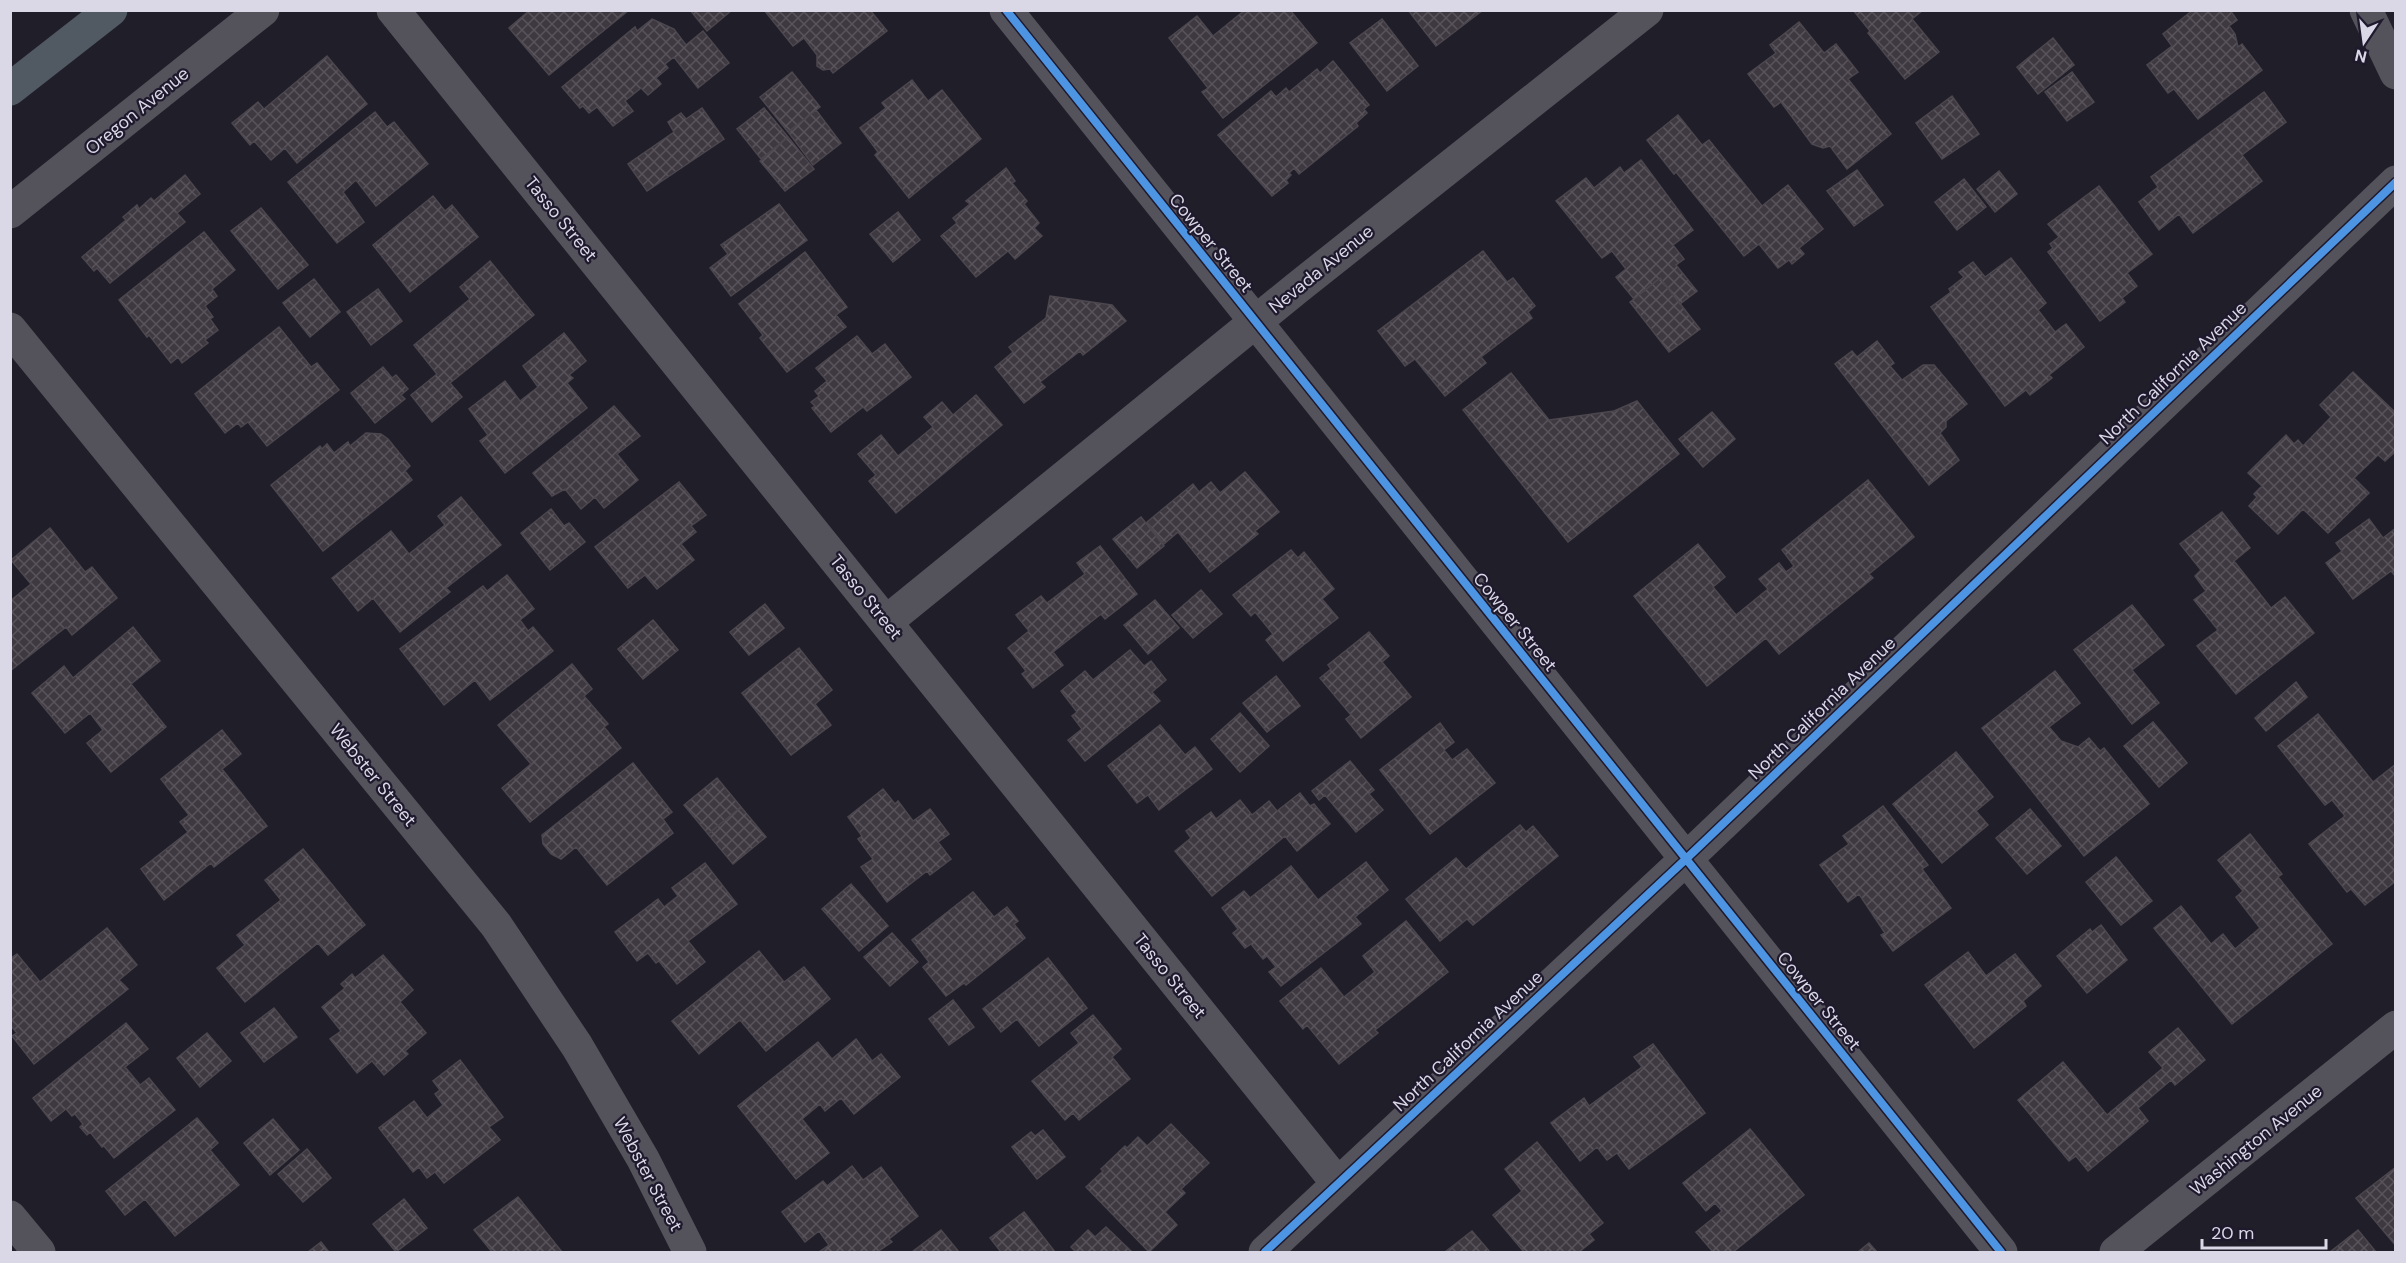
<svg xmlns="http://www.w3.org/2000/svg" width="2406" height="1263" font-family="'DM Sans',sans-serif">
	<style>
		.building { fill: url(#building-cross-hatch); stroke: #4c464e; stroke-width: 1.5 }
		.lines { fill: none; stroke-linecap: round; stroke-linejoin: round }
		.minor { stroke: #54525b; stroke-width: 33 }
		.major { stroke: #515963; stroke-width: 33 }
		.cycleway-casing { stroke: #1e192d; stroke-width: 11 }
		.cycleway { stroke: #4d94e3; stroke-width: 8 }
		.labels { text-anchor: middle; dominant-baseline: central; stroke-width: 4.5; stroke-linejoin: round; paint-order: stroke }
		.street-label { font-size: 18px; fill: #dad7e6; stroke: #1e192d }
	</style>
	<defs>
		<pattern id="building-cross-hatch" width="8" height="8" patternUnits="userSpaceOnUse" patternTransform="scale(1.5)"><rect width="8" height="8" fill="#3e3840"/><path d="M0 0l8 8M0 8l8-8" fill="none" stroke="#59545c"/></pattern>
	</defs>
	<rect width="100%" height="100%" fill="#201e29"/>
	<path class="building" d="M530 10H629L549 75 509 28Z
		M690 10H732L707 31Z
		M764 10H870L887 31 833 73 830 69 823 70 817 66V55L804 38 793 46Z
		M1245 10H1290L1317 43 1223 118 1202 92 1208 88 1169 38 1197 16 1213 36Z
		M1408 10H1483L1436 46Z
		M1853 10H1923L1912 19 1939 52 1905 79 1868 33 1870 31Z
		M2193 10H2230L2237 20 2229 26 2235 34 2238 47 2242 44 2262 70 2198 119 2174 89 2168 93 2147 65 2172 46 2163 34Z
		M652 19 674 29 686 45 703 31 729 63 698 88 674 57 665 64 668 68 656 78 661 84 648 95 641 88 625 101 633 111 613 126 597 107 589 113 583 106 580 108 562 87 635 27 637 31Z
		M1382 19 1418 66 1387 91 1350 43Z
		M1799 22 1824 53 1836 44 1858 72 1848 79 1891 134 1847 169 1830 146 1823 148 1812 144 1781 102 1774 107 1748 74 1776 53 1770 45Z
		M2053 38 2074 65 2038 94 2017 67Z
		M327 56 367 104 297 163 285 148 271 160 254 141 250 145 232 123 258 102 264 109Z
		M1333 61 1369 105 1364 109 1367 113 1356 123 1358 126 1299 174 1294 168 1289 173 1291 175 1286 180 1288 183 1272 196 1218 135 1271 91 1276 97 1286 88 1289 92 1317 69 1320 73Z
		M792 72 820 107 788 132 760 97Z
		M2072 72 2094 102 2067 121 2045 92Z
		M912 80 928 101 942 90 981 139 909 198 875 155 878 152 860 128 886 108 882 103Z
		M2264 92 2286 122 2242 155 2262 181 2193 233 2179 214 2159 230 2139 202 2158 187 2151 177Z
		M1952 96 1979 134 1942 159 1916 123Z
		M702 108 724 139 647 191 628 164 674 132 668 122 681 113 686 119Z
		M764 108 788 137 761 159 737 129Z
		M816 110 841 143 813 165 788 132Z
		M375 112 387 127 394 122 428 164 376 206 356 180 343 192 364 222 337 243 288 182Z
		M1678 115 1702 145 1709 140 1762 206 1788 185 1823 229 1799 248 1804 254 1792 264 1789 260 1778 268 1759 244 1744 256 1676 172 1674 174 1647 140Z
		M788 137 814 169 785 191 760 161Z
		M1641 160 1693 230 1673 245 1684 259 1676 265 1697 291 1680 304 1660 278 1634 299 1616 277 1626 269 1612 251 1602 258 1556 201 1586 178 1594 188 1620 167 1624 173Z
		M1006 168 1015 181 1012 183 1027 201 1024 204 1039 223 1034 228 1042 236 1015 259 1008 251 976 277 941 236 957 223 953 218 970 204 966 201Z
		M1857 170 1883 205 1854 226 1827 191Z
		M1999 171 2017 194 1995 212 1977 189Z
		M185 175 200 194 177 213 185 222 110 283 97 268 94 271 82 257 126 220 123 217 137 205 139 209 151 198 154 201Z
		M1964 179 1986 207 1957 230 1935 202Z
		M2099 186 2152 254 2127 273 2137 286 2122 298 2125 302 2100 321 2048 252 2053 248 2050 244 2059 237 2048 224Z
		M433 196 445 211 452 205 478 237 410 292 373 245Z
		M779 204 807 240 731 296 710 268 728 254 721 245Z
		M261 208 308 265 278 289 231 231Z
		M898 212 920 240 893 262 870 234Z
		M204 232 235 270 212 289 217 296 205 306 213 317 210 319 218 330 205 340 208 343 182 363 178 357 171 363 149 335 147 337 119 300Z
		M1483 251 1507 282 1513 278 1535 306 1528 312 1532 318 1481 357 1486 363 1445 396 1415 359 1405 366 1378 331Z
		M805 252 847 307 836 315 846 327 787 372 760 338 763 335 739 304Z
		M2011 258 2046 303 2038 310 2055 332 2066 324 2084 347 2049 375 2052 378 2030 395 2026 390 2005 406 1931 307 1951 292 1949 289 1964 277 1959 272 1973 262 1985 277Z
		M490 261 534 315 450 383 462 397 432 422 411 395 437 374 414 345 470 299 460 287Z
		M1660 278 1700 329 1669 352 1630 302Z
		M314 279 340 312 310 337 283 303Z
		M378 289 402 321 371 345 347 312Z
		M1050 296 1112 305 1126 321 1083 355 1080 351 1040 382 1045 387 1024 403 995 367 1013 352 1009 347 1046 318Z
		M279 327 311 367 317 363 339 390 267 446 248 422 241 427 238 423 225 433 195 394Z
		M564 333 586 361 569 375 573 378 567 383 587 408 505 473 480 441 488 435 469 409 505 381 520 401 538 387 523 366Z
		M857 336 872 354 885 344 911 377 867 411 863 407 831 432 812 408 815 406 811 402 819 396 815 391 827 381 816 368Z
		M1877 341 1894 363 1890 366 1902 380 1923 365H1934L1967 404 1946 421V427L1940 433 1959 460 1929 485 1835 364 1852 351 1857 357Z
		M383 367 392 378 396 375 408 389 401 395 405 399 375 423 351 393Z
		M2353 372 2396 413V451L2385 461 2378 455 2354 478 2369 493 2328 533 2303 509 2278 534 2249 506 2257 497 2254 494 2262 486 2248 473 2286 435 2294 444 2298 440 2303 446 2331 417 2320 405Z
		M1511 373 1549 420 1614 411 1637 401 1679 454 1568 542 1463 410Z
		M976 395 1002 425 896 513 869 481 876 475 858 454 881 435 898 456 933 427 924 417 942 402 953 415Z
		M614 406 640 436 617 454 638 480 604 508 595 497 581 509 565 489 552 496 533 473Z
		M1712 412 1735 439 1703 467 1679 439Z
		M366 433 381 434 388 439 410 466 405 471 412 480 323 551 271 485 320 446 322 449 327 444 334 453 348 442 350 446Z
		M1245 472 1279 512 1255 531 1258 534 1210 572 1178 532 1164 544 1147 522 1193 484 1199 492 1211 482 1220 493Z
		M1868 480 1914 537 1869 574 1873 578 1779 654 1766 638 1707 686 1634 596 1698 544 1725 577 1713 587 1736 615 1768 589 1759 579 1779 563 1786 572 1794 566 1782 550Z
		M679 482 706 515 691 526 696 532 681 544 694 560 657 589 645 575 628 588 595 547Z
		M461 497 501 545 446 588 450 592 400 632 373 598 358 611 332 578 391 531 409 554 445 525 438 516Z
		M551 509 564 526 569 523 585 542 550 570 521 533Z
		M2222 512 2250 548 2234 561 2271 608 2285 597 2314 633 2236 694 2197 646 2218 630 2194 600 2206 591 2195 576 2201 570 2180 544Z
		M1141 517 1164 546 1137 568 1113 539Z
		M2369 519 2383 538 2396 528V577L2391 571 2353 599 2326 563 2342 551 2336 543Z
		M50 528 85 572 92 567 117 598 72 635 66 627 10 671V601L31 584 11 560Z
		M1100 546 1137 594 1105 619 1101 614 1053 652 1063 665 1033 688 1022 674 1026 671 1008 648 1029 631 1016 615 1041 596 1047 603 1085 574 1077 563Z
		M1291 550 1298 558 1304 552 1334 589 1322 599 1338 618 1283 661 1266 640 1273 634 1255 612 1251 616 1233 595Z
		M507 575 534 609 520 620 528 631 533 627 553 651 490 700 475 680 444 705 400 649 483 586 487 591Z
		M1201 590 1222 614 1193 638 1172 615Z
		M1155 600 1179 628 1148 654 1124 625Z
		M765 604 784 628 749 655 730 632Z
		M2132 605 2164 645 2132 670 2159 703 2132 724 2074 650Z
		M653 620 678 650 643 679 618 649Z
		M133 627 160 661 131 684 166 727 111 772 87 743 103 730 90 713 65 733 32 693 64 666 73 678Z
		M1369 632 1389 656 1382 662 1411 697 1361 738 1346 719 1351 715 1320 678 1331 669 1328 665Z
		M799 648 832 690 815 704 831 725 791 755 742 693Z
		M1130 650 1144 666 1151 661 1166 680 1152 692 1160 701 1085 761 1068 740 1082 729 1072 716 1077 712 1061 691 1085 671 1093 680Z
		M572 664 592 689 584 696 608 724 604 727 621 748 530 822 502 788 531 764 498 725Z
		M2055 671 2080 703 2049 727 2061 741 2078 747 2089 738 2100 751 2104 748 2149 804 2084 856 1982 728Z
		M1276 676 1300 706 1267 732 1243 703Z
		M2296 682 2307 697 2266 731 2255 718Z
		M1240 713 1269 746 1240 772 1211 739Z
		M2318 714 2373 782 2396 764V881L2365 905 2351 889 2347 892 2309 844 2345 816 2332 800 2325 805 2278 746Z
		M2153 722 2187 763 2159 787 2124 746Z
		M1440 723 1454 742 1444 750 1452 760 1467 749 1495 783 1430 834 1380 770Z
		M1160 725 1185 755 1195 747 1212 769 1159 810 1148 795 1137 803 1108 766Z
		M222 730 241 754 222 769 267 826 214 867 211 863 164 900 141 869 188 832 180 822 189 815 161 779Z
		M1956 752 1993 797 1976 811 1988 825 1942 863 1893 804Z
		M1350 761 1374 790 1369 794 1383 810 1356 832 1325 795 1319 800 1312 791Z
		M633 763 672 812 663 819 673 833 607 885 576 847 561 859 551 854 543 844 542 835Z
		M717 778 741 807 708 834 684 805Z
		M883 789 895 804 898 801 913 821 930 809 949 834 938 842 951 859 930 875 927 871 887 902 861 867 873 859 858 839 862 836 848 817Z
		M1300 793 1310 806 1314 804 1330 824 1297 851 1285 836 1212 896 1175 851 1191 838 1186 831 1211 812 1216 819 1240 800 1252 815 1269 801 1277 811Z
		M1883 806 1928 865 1922 869 1951 908 1893 951 1881 935 1885 933 1859 894 1848 902 1820 865 1849 844 1843 836Z
		M741 807 766 837 733 864 708 834Z
		M2030 809 2061 846 2027 874 1996 838Z
		M1520 825 1526 832 1533 826 1558 856 1473 925 1467 919 1440 941 1406 899 1456 858 1466 869Z
		M2250 834 2282 874 2278 877 2332 944 2232 1024 2154 928 2181 906 2211 944 2223 934 2235 949 2260 928 2236 897 2243 891 2218 860Z
		M303 849 365 925 328 955 318 943 245 1002 217 968 245 945 237 935 281 900 265 880Z
		M2116 857 2152 901 2121 925 2086 882Z
		M1366 862 1388 890 1355 917 1361 924 1281 986 1269 972 1276 967 1267 956 1263 959 1251 944 1245 948 1233 933 1238 929 1222 908 1244 891 1250 898 1291 866 1318 900Z
		M705 863 737 904 688 941 705 962 677 984 659 961 656 963 648 953 637 961 615 932 658 899 664 907 678 896 672 888Z
		M851 884 888 926 859 951 822 909Z
		M973 892 994 917 1007 907 1018 921 1014 924 1025 938 966 985 964 983 946 996 923 967 929 962 912 940Z
		M1406 921 1448 972 1375 1030 1378 1033 1339 1064 1307 1025 1303 1029 1280 1001 1321 968 1344 997 1375 972 1363 956Z
		M2101 925 2127 960 2087 993 2057 956 2090 929 2092 932Z
		M107 928 137 965 119 980 128 989 34 1064 12 1036 17 1033 10 1025V959L17 954 40 982Z
		M892 933 918 962 890 986 864 957Z
		M759 951 784 982 804 967 830 999 766 1051 740 1020 699 1054 672 1021Z
		M1968 952 1986 976 2015 954 2041 986 2023 1001 2026 1006 1974 1048 1925 985Z
		M383 955 413 990 400 1002 426 1033 405 1051 408 1054 384 1075 372 1061 357 1073 330 1039 341 1031 322 1007 345 988 341 984 352 974 355 978Z
		M1048 958 1087 1008 1039 1046 1017 1019 1001 1032 983 1009Z
		M953 1000 974 1027 949 1045 929 1019Z
		M274 1008 297 1037 264 1062 241 1033Z
		M1093 1015 1121 1049 1112 1057 1130 1079 1079 1120 1073 1113 1065 1120 1032 1081 1079 1043 1071 1033Z
		M126 1023 148 1049 125 1067 140 1085 149 1078 175 1110 114 1158 104 1146 102 1147 90 1132 87 1135 80 1127 83 1124 75 1114 72 1116 66 1109 51 1121 33 1098Z
		M2178 1028 2205 1060 2175 1085 2171 1080 2138 1108 2148 1121 2088 1171 2076 1156 2069 1161 2018 1100 2063 1062 2107 1115 2163 1068 2149 1052Z
		M207 1033 231 1061 200 1087 177 1058Z
		M856 1039 872 1061 881 1054 900 1077 854 1114 841 1098 825 1111 820 1104 802 1119 829 1153 796 1179 738 1106 818 1042 832 1059Z
		M1653 1044 1705 1113 1629 1169 1617 1153 1607 1160 1597 1147 1580 1161 1551 1123 1584 1098 1589 1106 1642 1067 1634 1057Z
		M460 1060 503 1117 489 1127 500 1140 444 1183 435 1172 427 1178 419 1167 413 1172 379 1128 414 1101 427 1118 443 1105 435 1094 440 1090 433 1081Z
		M197 1118 218 1143 210 1150 239 1185 175 1236 145 1199 125 1215 106 1191Z
		M273 1119 299 1150 270 1175 244 1143Z
		M1171 1124 1209 1163 1181 1189 1185 1193 1165 1212 1177 1225 1149 1252 1086 1187 1103 1171 1101 1169 1125 1146 1127 1148 1138 1137 1147 1146Z
		M1750 1129 1804 1195 1733 1252H1713L1696 1232 1722 1211 1715 1203 1706 1211 1683 1183Z
		M1043 1130 1065 1157 1037 1179 1012 1147 1031 1132 1035 1136Z
		M1537 1142 1603 1223 1589 1234 1594 1240 1579 1252H1524L1493 1215 1522 1191 1505 1169Z
		M307 1149 331 1178 303 1202 278 1174Z
		M852 1166 863 1180 881 1167 918 1216 889 1239 892 1242 877 1252H819L829 1245 819 1231 805 1242 782 1212 823 1181 827 1186Z
		M2396 1167V1246L2356 1198Z
		M518 1197 562 1252H492L474 1230Z
		M404 1199 427 1228 396 1252 373 1224Z
		M1024 1212 1055 1252H1001L990 1238Z
		M1106 1227 1132 1252H1076L1071 1247 1088 1230 1095 1237Z
		M941 1230 959 1252H912Z
		M2358 1230 2376 1252H2330Z
		M1472 1231 1490 1252H1445Z
		M321 1242 329 1252H308Z
		M1869 1243 1877 1252H1858Z"/>
	<g class="lines">
		<path class="minor" d="M393 10 1338 1184
			M1006 10 2001 1252
			M2366 10 2396 73
			M10 212 263 10
			M10 329 496 925 577 1046 643 1159 690 1252
			M886 622 1297 288 1647 10
			M10 1217 39 1252
			M1265 1252 1686 859 2396 182
			M2116 1252 2396 1027"/>
		<path class="major" d="M10 89 111 10"/>
		<g class="cycleway-casing">
			<path id="cycleway" d="M1006 10 2001 1252
				M1265 1252 1686 859 2396 182"/>
		</g>
		<use href="#cycleway" class="cycleway"/>
	</g>
	<g class="labels">
		<g class="street-label">
			<text transform="translate(137 111) rotate(-39)">Oregon Avenue</text>
			<text transform="translate(561 219) rotate(51)">Tasso Street</text>
			<text transform="translate(1211 243) rotate(51)">Cowper Street</text>
			<text transform="translate(1321 269) rotate(-39)">Nevada Avenue</text>
			<text transform="translate(2173 373) rotate(-44)">North California Avenue</text>
			<text transform="translate(866 597) rotate(51)">Tasso Street</text>
			<text transform="translate(1515 622) rotate(51)">Cowper Street</text>
			<text transform="translate(1822 708) rotate(-44)">North California Avenue</text>
			<text transform="translate(373 775) rotate(51)">Webster Street</text>
			<text transform="translate(1170 976) rotate(51)">Tasso Street</text>
			<text transform="translate(1819 1001) rotate(51)">Cowper Street</text>
			<text transform="translate(1468 1041) rotate(-43)">North California Avenue</text>
			<text transform="translate(2256 1140) rotate(-39)">Washington Avenue</text>
			<text transform="translate(648 1174) rotate(62)">Webster Street</text>
		</g>
	</g>
	<rect width="2406" height="1263" fill="none" stroke="#dad7e6" stroke-width="24"/>
	<g transform="translate(2364 42) rotate(193)" stroke="#1e192d" stroke-width="4.5" paint-order="stroke">
	<path d="M0-4.5L10 22L0 15L-10 22Z" fill="#dad7e6"/>
	<text y="-9" font-size="16" font-weight="bold" text-anchor="middle" fill="#dad7e6">N</text>
	</g>
	<path d="M2202 1239v9h124v-9" fill="none" stroke="#dad7e6" stroke-width="3"/>
	<text x="2211" y="1239" font-size="18" fill="#dad7e6" stroke="#1e192d" stroke-width="4.5" paint-order="stroke">20 m</text>
</svg>
